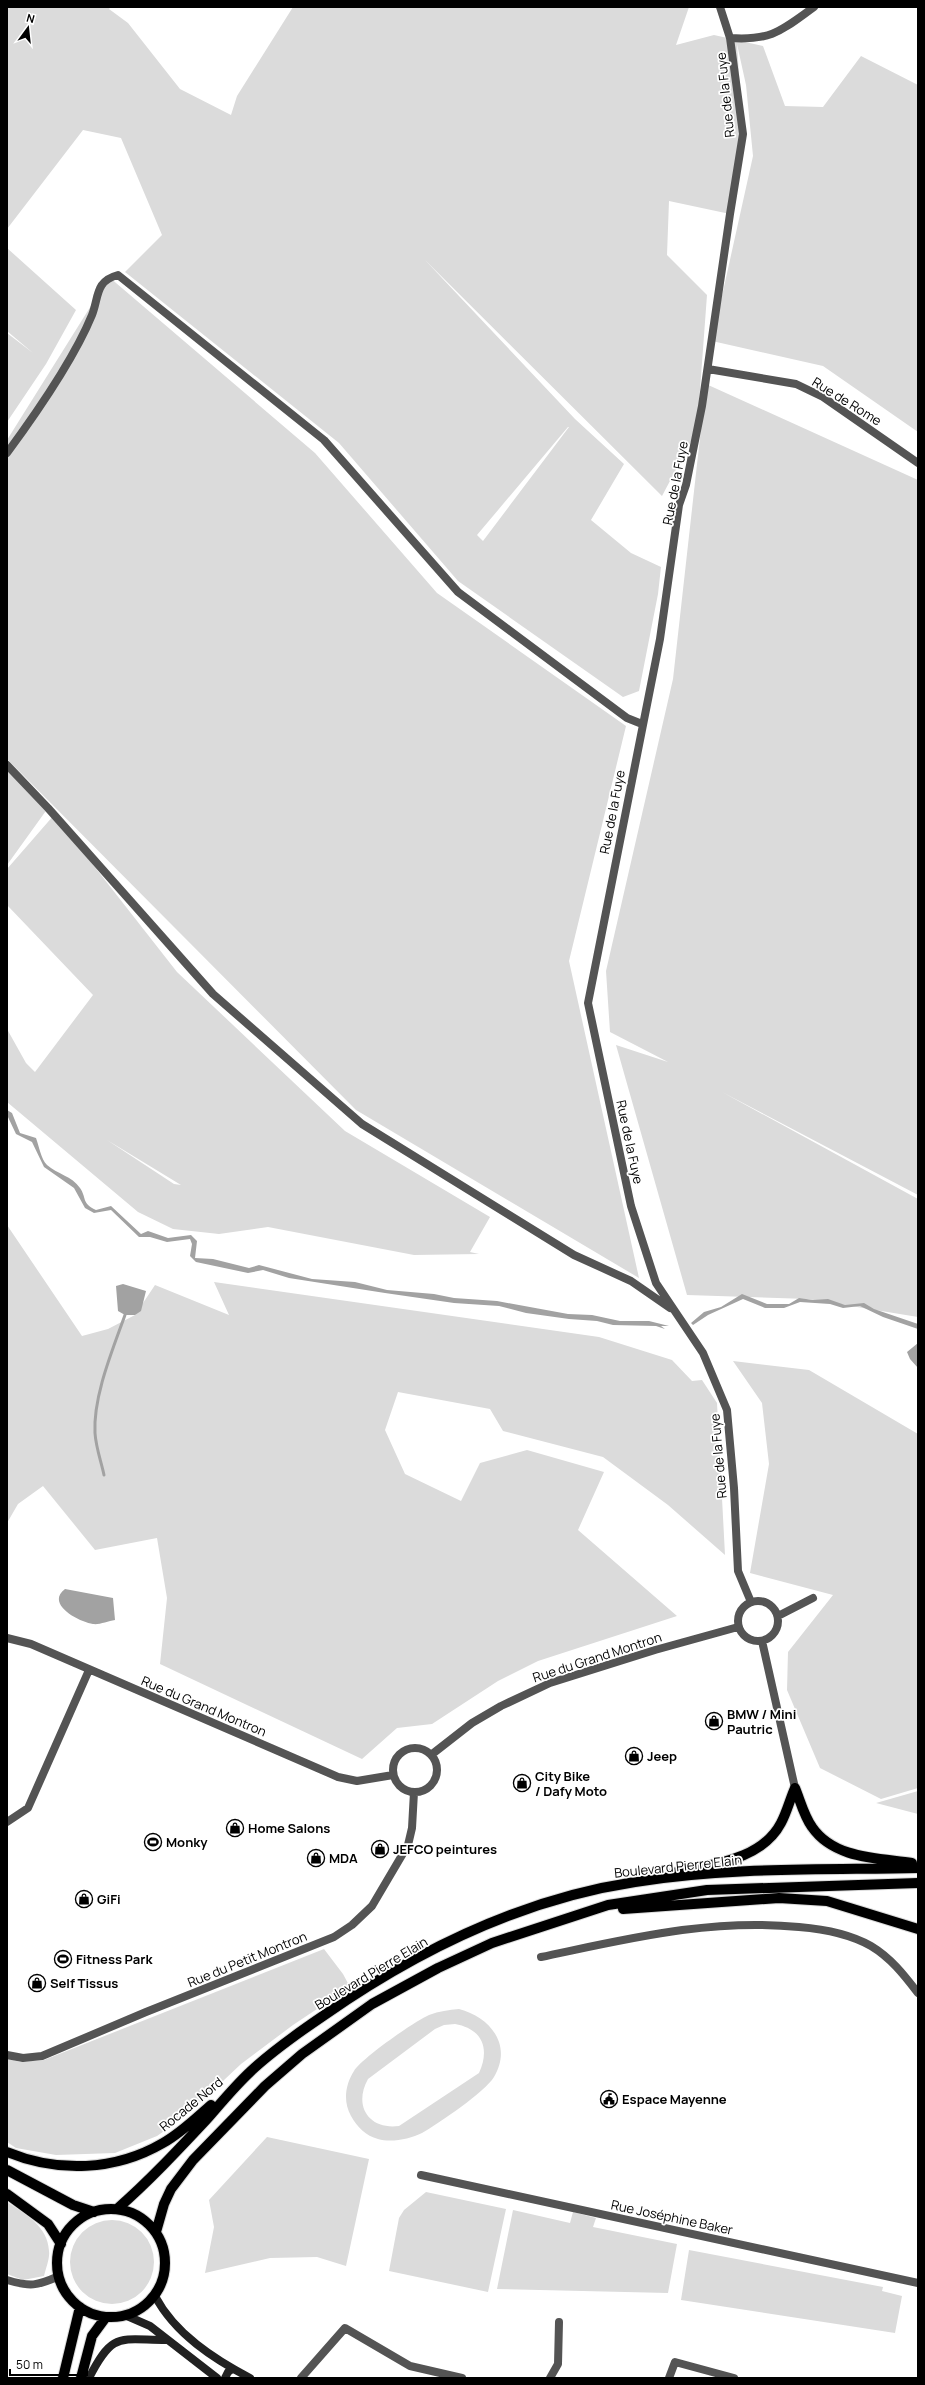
<svg xmlns="http://www.w3.org/2000/svg" width="925" height="2385" font-family="Manrope,sans-serif">
	<style>
		.green { fill: #dbdbdb; fill-rule: evenodd }
		.water { fill: #a2a2a2 }
		.lines { fill: none; stroke-linecap: round; stroke-linejoin: round }
		.stream { stroke: #a2a2a2; stroke-width: 3 }
		.primary-casing { stroke: #dbdbdb; stroke-width: 12 }
		.minor { stroke: #545454; stroke-width: 8 }
		.tertiary { stroke: #545454; stroke-width: 8 }
		.secondary { stroke: #212121; stroke-width: 8 }
		.primary { stroke: #000; stroke-width: 10 }
		.labels { text-anchor: middle; dominant-baseline: central; stroke-width: 3.5; stroke-linejoin: round; paint-order: stroke }
		.street-label { font-size: 13px; fill: #000; stroke: #fff }
		.poi-label { font-size: 13px; font-weight: bold; fill: #000; stroke: #fff; text-anchor: start }
	</style>
	<rect width="100%" height="100%" fill="#fff"/>
	<path class="green" d="M7 7H111L109 9 128 23 180 89 231 115 237 96 293 7H689L676 45 714 35 763 46 785 106 823 107 861 56 918 85V432L823 366 712 341 753 156 746 85 737 44 743 134 730 214 669 201 667 255 707 295 697 430 662 496 425 260 575 419 624 464 591 520 631 553 661 567 658 594 639 691 623 697 458 581 339 443 125 272 162 235 121 138 83 130 7 229ZM568 427H569L483 541 477 535Z
		M7 248 76 310 46 364 7 422V333L33 353 7 331Z
		M109 277 315 453 437 593 626 726 569 961 639 1278 356 1110 7 759V440Z
		M706 384 918 480V1195L722 1092 918 1199V1317L808 1299 687 1295 616 1045 668 1062 610 1032 606 971 673 679Z
		M7 765 48 808 7 865Z
		M54 815 177 972 345 1131 490 1217 470 1252 479 1254 414 1255 268 1227 219 1234 173 1229 138 1212 7 1102V1029L26 1063 35 1072 93 995 7 905V869ZM107 1140 181 1185 174 1184Z
		M7 1225 82 1336 108 1329 135 1315 155 1285 229 1315 214 1282 599 1337 672 1360 692 1381 702 1380 717 1403 725 1555 668 1505 603 1457 503 1431 490 1409 398 1392 385 1430 405 1474 461 1501 480 1463 527 1450 604 1472 578 1530 677 1616 538 1661 498 1681 432 1724 397 1728 362 1759 160 1664 167 1598 157 1538 95 1550 43 1486 18 1504 7 1523Z
		M733 1361 809 1370 918 1434V1788L881 1799 820 1768 787 1690 788 1652 833 1595 750 1573 769 1464 762 1403Z
		M918 1791V1814L876 1803Z
		M324 1949 343 1974 350 1987 293 2025 241 2064 187 2115 157 2136 115 2153 56 2155 16 2148 7 2142V2058L20 2062 44 2060Z
		M459 2009C490 2017 513 2045 494 2077 484 2093 439 2123 422 2133 410 2139 391 2143 378 2139 366 2136 357 2127 351 2116 343 2102 345 2085 354 2071 362 2058 415 2021 429 2015 439 2011 449 2010 459 2009ZM455 2024C483 2029 490 2049 479 2073L399 2126C369 2130 353 2106 368 2079L435 2029 444 2025Z
		M267 2137 369 2159 346 2266 317 2257 270 2258 205 2273 214 2227 209 2200Z
		M426 2192 506 2209 488 2292 389 2271 399 2218 404 2210Z
		M7 2202C25 2214 48 2226 49 2251 50 2258 46 2268 44 2276L23 2280 7 2274Z
		M513 2210 570 2223 573 2212 596 2218 593 2227 677 2244 668 2293 497 2289Z
		M70 2262a42 42 0 1 1 84 0a42 42 0 1 1-84 0Z
		M689 2250 883 2287 882 2291 902 2296 895 2333 681 2300Z"/>
	<path class="water" d="M7 1110 12 1113 20 1133 36 1138C39 1146 41 1159 47 1165 57 1174 72 1176 80 1188 87 1198 81 1203 96 1210L111 1206 141 1234 148 1231 168 1238 191 1235 197 1241 195 1258 213 1259 249 1268 259 1265 312 1279 355 1282 387 1290 434 1294 454 1298 497 1301 568 1314 592 1315 620 1321H649L669 1326H661L665 1329 656 1326 613 1325 597 1321 569 1319 526 1313 499 1306 454 1303 385 1293 289 1278 263 1270 248 1273 196 1262 190 1256 192 1244 190 1239 167 1242 150 1237H139L111 1210 94 1213 85 1208 74 1188 44 1167 32 1142 16 1134 7 1115Z
		M123 1284 146 1291 141 1311 135 1315H125L118 1311 116 1286Z
		M742 1294 767 1304H789L799 1298 813 1300 828 1299 845 1305 864 1303 874 1309 918 1324V1329L883 1317 860 1306 843 1308 830 1304 800 1302 784 1308H765L743 1299 708 1315 693 1325 691 1323 704 1312 721 1307Z
		M918 1343V1368L910 1359 907 1352Z
		M65 1589 113 1598 115 1620C108 1621 99 1625 93 1624 79 1622 45 1604 65 1589Z"/>
	<g class="lines">
		<path class="stream" d="M104 1475C101 1461 96 1448 95 1433 93 1396 113 1349 125 1315"/>
		<g class="primary-casing">
			<path id="primary" d="M795 1788C800 1800 804 1816 812 1827 834 1859 878 1858 912 1863
				M673 1873C711 1864 761 1861 781 1823 787 1812 790 1799 795 1788
				M623 1909 779 1898 827 1901 918 1929
				M7 2152C58 2173 115 2171 163 2143 181 2133 196 2118 211 2105
				M7 2170 73 2205 94 2212
				M7 2194 48 2224 61 2244
				M57 2263a54 54 0 1 1 108 0a54 54 0 1 1-108 0Z
				M117 2209C149 2181 178 2150 207 2119 221 2103 235 2086 250 2072 272 2051 298 2033 323 2016 416 1951 522 1899 635 1882 728 1867 824 1870 918 1868
				M156 2232 164 2204 171 2189 193 2160 265 2086 302 2054 372 2004 438 1968 492 1943 608 1905 707 1890 918 1883
				M63 2378 80 2307
				M81 2378 92 2336 106 2317"/>
		</g>
		<path class="minor" d="M720 7 730 38 743 134 730 214 702 406 686 485 679 505 660 639 588 1003 631 1206 656 1283 703 1353 727 1410 734 1488 738 1571 751 1602
			M730 38C772 41 782 30 814 7
			M708 369 796 384 823 397 918 463
			M7 453C35 415 74 359 92 315 99 297 95 281 118 275L324 440 458 592 627 718 642 724
			M7 765 48 808 213 994 362 1124 574 1255 631 1281 670 1308
			M738 1621a20 20 0 1 1 40 0a20 20 0 1 1-40 0Z
			M778 1616 813 1598
			M7 1638 31 1644 338 1777 357 1781 393 1775
			M762 1641 795 1788
			M393 1770a22 22 0 1 1 44 0a22 22 0 1 1-44 0Z
			M431 1755 472 1723 501 1706 550 1683 655 1650 738 1627
			M7 1822 28 1808 89 1670
			M541 1957C627 1939 710 1918 799 1927 823 1929 850 1934 871 1946 891 1958 904 1975 918 1993
			M7 2055 23 2058 42 2056 146 2012 334 1937 352 1925 372 1906 408 1845 412 1828 414 1792
			M421 2175 918 2283
			M301 2378 345 2328 410 2366 462 2378
			M550 2378 558 2364 559 2322
			M669 2378 675 2362 734 2378"/>
		<path class="tertiary" d="M7 2280C30 2287 37 2286 59 2276"/>
		<path class="secondary" d="M155 2296C175 2334 214 2359 250 2378
			M127 2316 150 2326 217 2378
			M89 2378C113 2331 119 2340 166 2340
			M225 2378 228 2372 232 2369"/>
		<use href="#primary" class="primary"/>
	</g>
	<defs>
		<g id="shop-ring" transform="scale(0.9)"><circle r="9.5" fill="#fff" stroke="#000" stroke-width="1.5"/><path d="M-5-2.5h2.3a2.7 3.5 0 0 1 5.4 0H5L5.5 6h-11ZM-1.5-2.5h3a1.5 2.3 0 0 0-3 0Z" fill="#000"/></g>
		<g id="stadium-ring" transform="scale(0.9)"><circle r="9.5" fill="#fff" stroke="#000" stroke-width="1.5"/><path d="M0-5a6.5 5 0 1 0 0 10a6.5 5 0 1 0 0-10ZM-3.5-1.8h7v3.6h-7Z" fill="#000"/></g>
		<g id="civic-ring" transform="scale(0.9)"><circle r="9.5" fill="#fff" stroke="#000" stroke-width="1.5"/><path d="M-.6-6.5H3V-4.5H.6V-3L4-1V1h2V6H-6V1h2V-1L-.6-3ZM-1.2 2.5V6h2.4V2.5Z" fill="#000"/></g>
	</defs>
	<g fill-rule="evenodd">
		<use href="#shop-ring" x="714" y="1721"/>
		<use href="#shop-ring" x="634" y="1756"/>
		<use href="#shop-ring" x="522" y="1783"/>
		<use href="#shop-ring" x="235" y="1828"/>
		<use href="#stadium-ring" x="153" y="1842"/>
		<use href="#shop-ring" x="380" y="1849"/>
		<use href="#shop-ring" x="316" y="1858"/>
		<use href="#shop-ring" x="84" y="1899"/>
		<use href="#stadium-ring" x="63" y="1959"/>
		<use href="#shop-ring" x="37" y="1983"/>
		<use href="#civic-ring" x="609" y="2099"/>
	</g>
	<g class="labels">
		<g class="street-label">
			<text transform="translate(725 95) rotate(-96)">Rue de la Fuye</text>
			<text transform="translate(847 401) rotate(32)">Rue de Rome</text>
			<text transform="translate(675 483) rotate(-79)">Rue de la Fuye</text>
			<text transform="translate(612 812) rotate(-79)">Rue de la Fuye</text>
			<text transform="translate(630 1142) rotate(78)">Rue de la Fuye</text>
			<text transform="translate(718 1456) rotate(-95)">Rue de la Fuye</text>
			<text transform="translate(597 1657) rotate(-18)">Rue du Grand Montron</text>
			<text transform="translate(204 1706) rotate(23)">Rue du Grand Montron</text>
			<text transform="translate(678 1866) rotate(-6)">Boulevard Pierre Elain</text>
			<text transform="translate(247 1959) rotate(-22)">Rue du Petit Montron</text>
			<text transform="translate(371 1973) rotate(-31)">Boulevard Pierre Elain</text>
			<text transform="translate(191 2104) rotate(-39)">Rocade Nord</text>
			<text transform="translate(672 2217) rotate(12)">Rue Joséphine Baker</text>
		</g>
		<g class="poi-label">
			<text x="727" y="1714">BMW / Mini<tspan x="727" dy="15">Pautric</tspan></text>
			<text x="647" y="1756">Jeep</text>
			<text x="535" y="1776">City Bike<tspan x="535" dy="15">/ Dafy Moto</tspan></text>
			<text x="248" y="1828">Home Salons</text>
			<text x="166" y="1842">Monky</text>
			<text x="393" y="1849">JEFCO peintures</text>
			<text x="329" y="1858">MDA</text>
			<text x="97" y="1899">GiFi</text>
			<text x="76" y="1959">Fitness Park</text>
			<text x="50" y="1983">Self Tissus</text>
			<text x="622" y="2099">Espace Mayenne</text>
		</g>
	</g>
	<rect width="925" height="2385" fill="none" stroke="#000000" stroke-width="16"/>
	<g transform="translate(28 28) rotate(15)" stroke="#ffffff" stroke-width="3" paint-order="stroke">
	<path d="M0-3L7 15L0 10L-7 15Z" fill="#000000"/>
	<text y="-6" font-size="11" font-weight="bold" text-anchor="middle" fill="#000000">N</text>
	</g>
	<path d="M10 2369v6h77v-6" fill="none" stroke="#000000" stroke-width="2"/>
	<text x="16" y="2369" font-size="12" fill="#000000" stroke="#ffffff" stroke-width="3" paint-order="stroke">50 m</text>
</svg>
